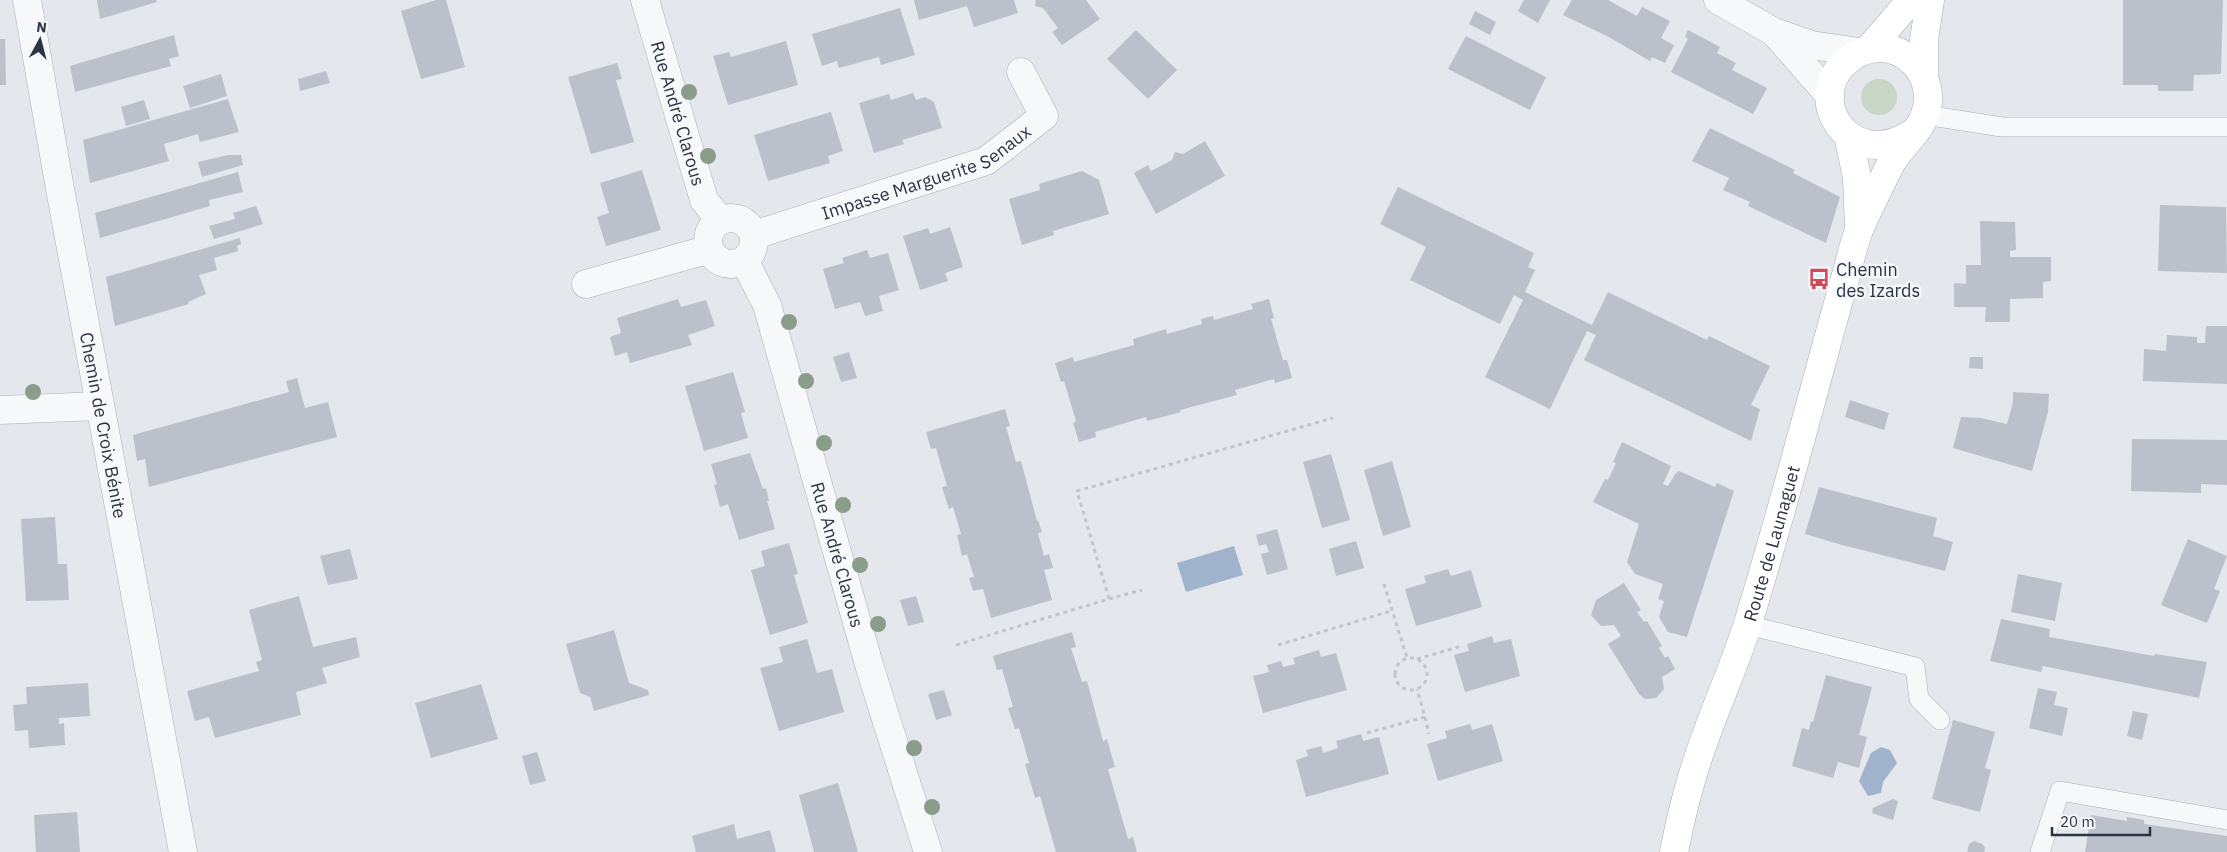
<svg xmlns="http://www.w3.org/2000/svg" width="2227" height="852" font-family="'IBM Plex Sans',sans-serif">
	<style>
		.green { fill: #c9d6c5 }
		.water { fill: #9fb4cc }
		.building { fill: #bbc0ca }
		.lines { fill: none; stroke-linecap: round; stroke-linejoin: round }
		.service-casing { stroke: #a9aeb7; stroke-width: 20 }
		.minor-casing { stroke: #a9aeb7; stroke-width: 29 }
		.secondary-casing { stroke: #a9aeb7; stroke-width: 29 }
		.path { stroke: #c2c5cb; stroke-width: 3; stroke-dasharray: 4 4; stroke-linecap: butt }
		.service { stroke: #f7f8fa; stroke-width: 19 }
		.minor { stroke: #f7f8fa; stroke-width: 28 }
		.secondary { stroke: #fff; stroke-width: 28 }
		.tree { fill: #899d89 }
		.labels { text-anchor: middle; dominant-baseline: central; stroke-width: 5; stroke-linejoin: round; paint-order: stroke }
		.street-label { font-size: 18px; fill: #2b3445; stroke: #f4f6f9 }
		.poi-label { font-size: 18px; fill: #2b3445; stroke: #f4f6f9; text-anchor: start }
	</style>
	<rect width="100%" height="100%" fill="#e4e7ec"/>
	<path class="green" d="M1861 97a18 18 0 1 1 36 0a18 18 0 1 1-36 0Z"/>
	<path class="water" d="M1234 546 1243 575 1186 592 1177 563Z
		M1881 747 1890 750 1897 763 1883 782 1881 793 1868 796 1859 781 1871 753Z"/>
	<path class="building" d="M97 0H156L157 2 100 19Z
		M436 0H446L465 67 421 79 401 11Z
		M914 0H1014L1018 13 974 27 967 6 919 20Z
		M1036 0H1086L1100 19 1062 45 1052 32 1058 28 1043 8 1035 6Z
		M1524 0H1550L1538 23 1518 11Z
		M1572 0H1608L1637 16 1642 7 1670 21 1661 38 1674 45 1665 63 1652 57 1650 61 1607 36 1563 15Z
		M2123 0H2223L2221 74 2194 75 2193 91H2158V85H2123Z
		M900 8 915 55 881 65 879 57 839 68 837 61 822 66 812 34Z
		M1475 11 1496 22 1490 35 1469 24Z
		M1136 30 1177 70 1148 99 1107 59Z
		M1688 30 1720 47 1717 53 1736 63 1732 70 1767 88 1753 114 1671 72 1688 39 1685 37Z
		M174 35 179 56 169 59 171 66 75 92 70 66Z
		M1466 36 1546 77 1530 110 1448 69Z
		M0 39H5L6 85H0Z
		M786 41 798 85 728 105 713 56 729 52 731 57Z
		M617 63 622 79 616 80 634 142 591 154 568 77Z
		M326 71 330 83 300 91 298 79Z
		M221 74 227 96 190 108 183 86Z
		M913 93 916 100 925 97 934 102 942 128 902 140 904 144 874 153 859 103 889 94 891 100Z
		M228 99 239 132 200 142 198 134 164 144 169 161 90 183 83 140Z
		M144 100 150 119 126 126 121 107Z
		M831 112 843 151 828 156 830 163 768 181 754 135Z
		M1710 128 1795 170 1793 173 1840 197 1826 243 1748 206 1750 202 1723 190 1729 178 1692 161Z
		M1205 141 1225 176 1156 214 1134 173 1148 165 1151 171 1172 160 1175 152 1183 154Z
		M228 155H241L243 165 202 177 198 162Z
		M642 170 661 230 606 246 597 217 609 213 600 183Z
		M1082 171 1099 180 1109 214 1053 231 1054 235 1022 245 1009 199 1040 190 1039 184Z
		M238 172 243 192 209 200 210 206 100 238 95 213Z
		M1398 187 1534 253 1528 267 1535 270 1525 292 1592 325 1608 292 1707 340 1709 336 1770 366 1751 405 1760 409 1751 441 1584 360 1596 335 1587 331 1550 409 1485 377 1523 300 1514 295 1500 324 1410 280 1426 247 1380 224Z
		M2160 205 2226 207 2227 273 2158 271Z
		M256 206 263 224 214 239 209 226 235 219 233 213Z
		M1980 221 2015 222 2016 250 2010 251V257H2051V281L2043 282V298L2010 299V322H1985L1986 307H1954V283L1966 284V265H1981Z
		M950 227 963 267 945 273 948 281 920 290 903 236 928 228 930 234Z
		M240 238 241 244 237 246 238 251 214 258 217 270 199 275 206 294 188 302 189 304 115 326 106 277Z
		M867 250 870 258 888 253 899 290 879 296 883 311 865 316 860 302 835 309 823 269 844 263 842 258Z
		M678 299 681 307 706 300 715 326 688 335 692 345 630 363 627 352 615 356 610 337 621 333 617 318Z
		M1269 299 1274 318 1271 319 1283 360H1287L1292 378 1275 383 1274 379 1235 390 1237 395 1180 410 1181 412 1147 421 1146 417 1095 432 1096 437 1079 442 1073 423 1076 421 1064 381 1061 382 1055 363 1073 357 1074 362 1134 345 1133 339 1166 329 1167 334 1202 324 1201 319 1213 316 1214 320 1253 309 1251 304Z
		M2206 326H2227V384L2143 381 2144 349 2166 351 2167 335 2197 337V343H2205Z
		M849 352 857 378 841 382 833 357Z
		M1970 357H1983V369L1969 368Z
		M733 372 745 412 741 413 748 438 704 451 685 386Z
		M297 378 305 408 328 402 337 437 149 487 145 459 137 461 133 435 289 392 286 381Z
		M2013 392 2049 394 2048 412 2032 471 1953 448 1961 417 1981 418 2007 424 2013 402Z
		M1850 400 1889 413 1884 430 1845 417Z
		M1005 409 1010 426 1006 427 1016 462 1021 461 1037 521 1038 520 1042 532 1038 533 1044 556 1049 554 1053 568 1044 570 1052 600 991 618 983 589 973 591 969 578 974 577 967 554 962 556 957 535 961 534 953 507 949 509 942 487 947 486 936 448 931 449 926 432Z
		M2132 439 2227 440V485L2201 484V493L2131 491Z
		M1622 442 1671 466 1663 484 1668 486 1676 473 1679 471 1715 487 1717 483 1734 491 1687 637 1668 632 1659 617 1664 601 1658 599 1663 584 1635 574 1627 562 1639 524 1593 502 1605 479 1608 480 1616 463 1613 462Z
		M750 453 763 489 766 488 769 501H767L775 529 739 540 728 504 720 507 714 485 717 484 711 464Z
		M1331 454 1350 520 1322 528 1303 462Z
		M1392 461 1411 527 1383 536 1364 470Z
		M1819 487 1937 518 1933 536 1953 542 1945 571 1842 545 1805 534Z
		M55 517 58 564H67L69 600 26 601 21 519Z
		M1277 529 1288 569 1267 575 1261 554 1269 552 1266 544 1259 546 1256 535Z
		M2188 539 2227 556 2214 589 2220 591 2207 623 2161 605Z
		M1356 541 1364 568 1336 576 1329 549Z
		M789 543 798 574 794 575 808 623 770 635 751 570 765 566 761 551Z
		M350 549 358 579 328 585 320 556Z
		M1448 569 1451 576 1471 570 1482 607 1416 626 1405 589 1426 583 1424 576Z
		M2018 574 2062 583 2055 621 2011 612Z
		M1624 583 1641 610 1637 612 1644 622 1647 621 1662 646 1659 648 1665 658 1668 656 1675 669 1662 677 1664 689 1656 698 1645 699 1639 694 1608 644 1621 636 1614 625 1601 626 1591 615 1596 600Z
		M299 596 313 647 356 637 360 657 322 668 327 683 296 692 301 715 215 738 209 717 195 721 187 691 259 671 256 662 262 660 249 610Z
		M916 596 924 622 908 626 900 600Z
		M2001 619 2050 629 2049 637 2154 656 2155 654 2207 662 2199 698 2043 666 2041 672 1990 661Z
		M614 630 629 683 648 690 649 695 594 711 590 697 580 693 566 644Z
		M1072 632 1076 647 1071 648 1082 682 1087 681 1103 741 1107 739 1115 767 1108 769 1128 839 1133 837 1137 852H1056L1040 796 1035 798 1025 764 1029 763 1019 728 1015 729 1008 708 1013 707 1002 669 997 670 993 656Z
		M1492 636 1494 643 1511 639 1520 676 1465 692 1454 655 1469 651 1467 644Z
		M807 639 817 673 832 669 844 712 779 731 760 668 783 662 779 647Z
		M1319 650 1321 657 1336 653 1347 690 1263 713 1253 676 1269 672 1267 665 1281 661 1283 667 1295 664 1293 658Z
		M1826 675 1872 687 1859 735 1867 737 1859 768 1838 762 1833 778 1792 766 1802 728 1809 730 1811 721 1813 722Z
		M88 683 90 716 59 718V724L64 723 65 745 29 748 28 730 15 731 13 705 27 704 26 687Z
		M481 684 498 739 431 758 415 703Z
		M2038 688 2057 692 2054 705 2068 708 2062 736 2029 728Z
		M944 690 952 715 936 720 928 694Z
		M2133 711 2148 714 2142 740 2127 736Z
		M1953 720 1995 732 1985 768 1991 770 1980 812 1932 799Z
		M1470 724 1472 730 1492 724 1503 761 1438 781 1427 744 1447 738 1445 731Z
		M1361 734 1363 741 1379 737 1389 774 1306 797 1296 760 1308 756 1306 750 1321 746 1323 753 1338 748 1336 741Z
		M537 752 546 781 530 785 522 756Z
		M838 783 858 852H814L799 795Z
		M1893 799 1898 801 1893 820 1872 813 1873 808Z
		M77 812 80 852H36L34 815Z
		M2091 815 2127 821V817L2144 820V824L2227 836V852H2085Z
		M734 824 737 839 770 830 776 852H696L692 836Z
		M1974 841 1982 844 1985 848 1984 852H1967L1969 844Z"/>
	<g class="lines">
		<g class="service-casing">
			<path id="service" d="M1925 115 2002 127H2227
				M1748 625 1915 667 1919 699 1940 720
				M2040 852 2060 791 2227 820"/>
		</g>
		<g class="minor-casing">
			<g id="minor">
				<path id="s1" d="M27 0 60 189 183 852"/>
				<path id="s2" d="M645 0 704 200 720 220"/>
				<path d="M1718 0 1774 32 1811 45 1859 52"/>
				<path d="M1775 33 1830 96"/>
				<circle cx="731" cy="241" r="23"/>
				<path id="s3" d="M754 235 986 161 1044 116 1021 72"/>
				<path id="s4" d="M744 260 767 305 870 668 928 852"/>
				<path d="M586 284 710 249"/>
				<path d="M0 410 100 406"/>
			</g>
		</g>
		<g class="secondary-casing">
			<g id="secondary">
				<path d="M1869 49 1911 0"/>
				<path d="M1924 78V40L1930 0"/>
				<path d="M1848 135 1857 177 1859 228"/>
				<path id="s5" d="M1674 852C1679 826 1685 800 1693 774 1708 723 1732 674 1748 623 1783 510 1812 395 1844 282 1849 265 1853 246 1859 230 1868 209 1879 188 1889 167 1898 148 1919 134 1925 114 1928 106 1929 96 1927 88 1924 71 1910 55 1893 50 1879 46 1864 49 1852 57 1799 93 1848 174 1911 134"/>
			</g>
		</g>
		<path class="path" d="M1384 584 1407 658
			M1109 599 1142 590
			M956 645 1109 599 1077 491 1333 418
			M1278 645 1391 611
			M1395 674a16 16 0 1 1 32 0a16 16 0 1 1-32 0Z
			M1417 659 1462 646
			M1425 717 1429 734
			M1367 733 1425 717 1417 689"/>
		<use href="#service" class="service"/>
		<use href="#minor" class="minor"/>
		<use href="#secondary" class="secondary"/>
	</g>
	<g class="tree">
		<circle cx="689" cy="92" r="8"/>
		<circle cx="708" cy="156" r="8"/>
		<circle cx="789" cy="322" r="8"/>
		<circle cx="806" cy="381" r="8"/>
		<circle cx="33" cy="392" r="8"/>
		<circle cx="824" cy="443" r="8"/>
		<circle cx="843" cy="505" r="8"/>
		<circle cx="860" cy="565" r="8"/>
		<circle cx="878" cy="624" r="8"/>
		<circle cx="914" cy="748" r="8"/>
		<circle cx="932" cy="807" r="8"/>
	</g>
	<defs>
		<g id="bus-bare" transform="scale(1.725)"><path d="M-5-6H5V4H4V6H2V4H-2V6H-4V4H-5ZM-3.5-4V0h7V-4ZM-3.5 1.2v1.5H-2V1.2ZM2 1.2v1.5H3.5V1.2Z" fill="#d1495b" stroke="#f4f6f9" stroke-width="2.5" paint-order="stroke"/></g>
	</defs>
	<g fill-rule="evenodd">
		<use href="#bus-bare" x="1819" y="279"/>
	</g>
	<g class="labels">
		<g class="street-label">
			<text stroke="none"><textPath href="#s2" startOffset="118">Rue André Clarous</textPath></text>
			<text stroke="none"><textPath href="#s3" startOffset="184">Impasse Marguerite Senaux</textPath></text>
			<text stroke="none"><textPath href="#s1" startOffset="432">Chemin de Croix Bénite</textPath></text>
			<text stroke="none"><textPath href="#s5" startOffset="324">Route de Launaguet</textPath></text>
			<text stroke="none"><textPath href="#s4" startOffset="310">Rue André Clarous</textPath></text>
		</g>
		<g class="poi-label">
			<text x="1836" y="269">Chemin<tspan x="1836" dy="21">des Izards</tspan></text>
		</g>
	</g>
	<g transform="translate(40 40) rotate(7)" stroke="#f4f6f9" stroke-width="4" paint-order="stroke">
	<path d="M0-4L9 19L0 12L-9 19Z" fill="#2b3445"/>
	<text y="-8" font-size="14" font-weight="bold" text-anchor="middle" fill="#2b3445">N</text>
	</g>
	<path d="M2052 827v8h98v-8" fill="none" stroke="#2b3445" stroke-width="2.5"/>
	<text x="2060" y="827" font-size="15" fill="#2b3445" stroke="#f4f6f9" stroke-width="4" paint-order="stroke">20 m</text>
</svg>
